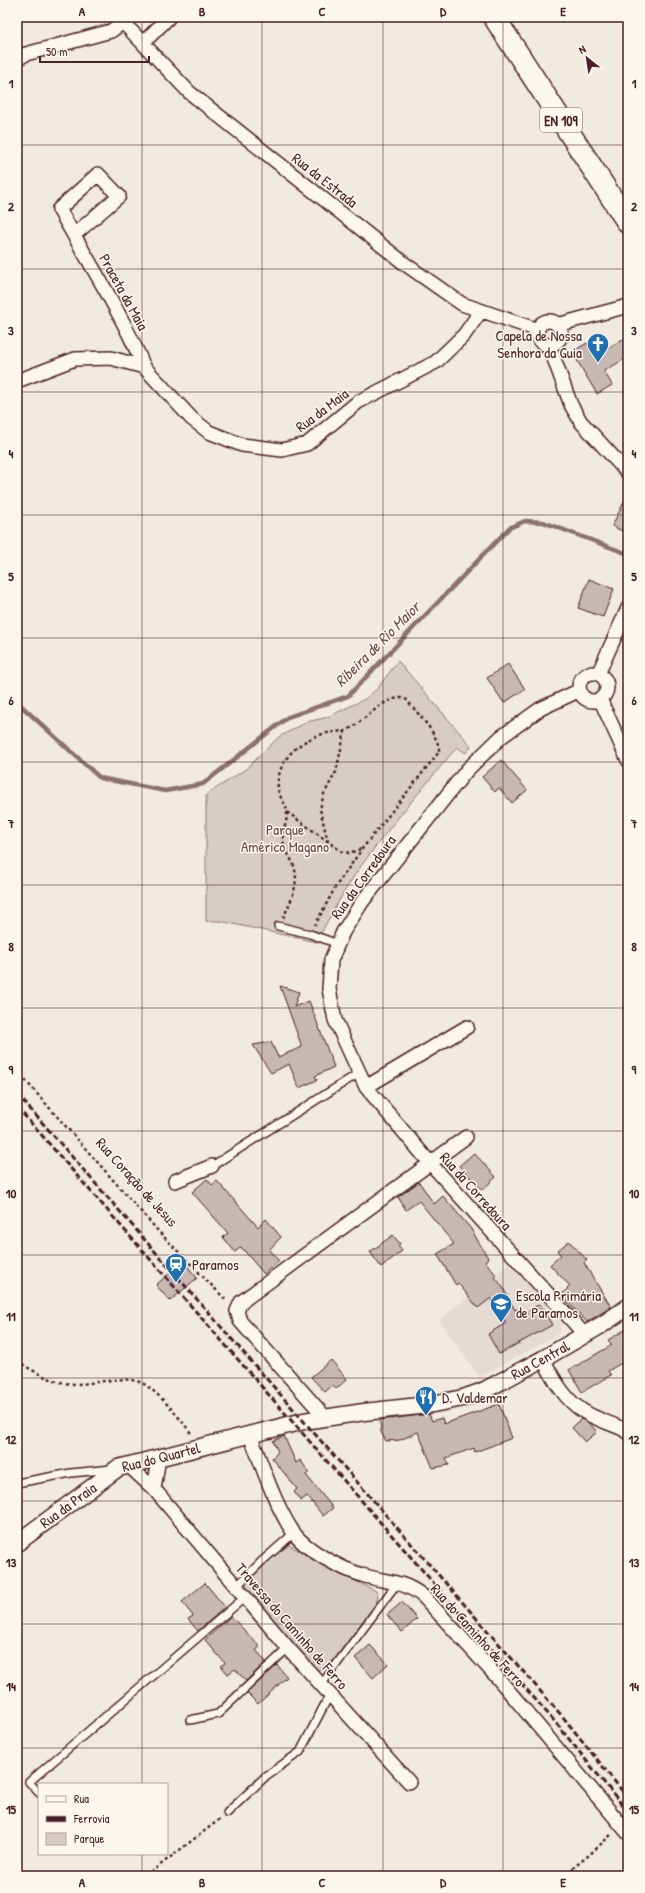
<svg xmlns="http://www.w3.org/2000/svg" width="645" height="1893" font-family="'Patrick Hand',sans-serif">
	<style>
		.built { fill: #e4dbd2 }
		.green { fill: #d8ccc6; stroke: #917678 }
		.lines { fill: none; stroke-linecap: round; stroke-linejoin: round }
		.stream { stroke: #8c6f72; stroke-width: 4.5 }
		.building { fill: #c8b8b3; stroke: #4a1f2b }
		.service-casing { stroke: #4a1f2b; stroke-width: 10 }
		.minor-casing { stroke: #4a1f2b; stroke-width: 16 }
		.tertiary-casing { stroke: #4a1f2b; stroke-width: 19 }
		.primary-casing { stroke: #4a1f2b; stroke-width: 24 }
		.path { stroke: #4a1f2b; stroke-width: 2.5; stroke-dasharray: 3 3; stroke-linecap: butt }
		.service { stroke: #fbf7ec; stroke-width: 7 }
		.minor { stroke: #fbf7ec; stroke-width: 13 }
		.tertiary { stroke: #fbf7ec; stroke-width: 16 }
		.primary { stroke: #fbf7ec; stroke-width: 21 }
		.rail { stroke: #4a1f2b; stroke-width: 3; stroke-dasharray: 6 3; stroke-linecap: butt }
		.grid { fill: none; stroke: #4a1f2b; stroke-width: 1; stroke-opacity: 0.55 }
		.labels { text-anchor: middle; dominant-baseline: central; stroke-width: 3; stroke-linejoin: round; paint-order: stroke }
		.shield { fill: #fbf7ec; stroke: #7f6065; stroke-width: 1 }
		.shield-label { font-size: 14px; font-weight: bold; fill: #4a1f2b }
		.street-label { font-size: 15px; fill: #4a1f2b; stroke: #fbf7ec }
		.poi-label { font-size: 15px; fill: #4a1f2b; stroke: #fbf7ec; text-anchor: start }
		.park-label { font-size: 15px; fill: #6e4a52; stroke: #fbf7ec }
		.water-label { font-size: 16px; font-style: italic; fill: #704e55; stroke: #fbf7ec }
		.neatline { fill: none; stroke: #4a1f2b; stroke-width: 1.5 }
		.grid-label { font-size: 13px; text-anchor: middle; font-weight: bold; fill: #4a1f2b }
	</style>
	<rect width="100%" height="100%" fill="#f0eae0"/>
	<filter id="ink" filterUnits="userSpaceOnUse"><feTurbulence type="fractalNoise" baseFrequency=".025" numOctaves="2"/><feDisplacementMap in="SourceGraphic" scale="8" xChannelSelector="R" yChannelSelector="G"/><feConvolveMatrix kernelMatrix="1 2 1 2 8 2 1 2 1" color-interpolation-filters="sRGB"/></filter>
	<g filter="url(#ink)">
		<path class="built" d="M508 1265 553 1307 560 1318 561 1328 557 1335 480 1377 439 1320Z"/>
		<path class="green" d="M398 661 471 746 466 753 457 747C423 788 387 829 356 873 341 895 329 919 316 942L220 921H206V795L246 769 279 737 307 722 328 717 365 699 377 689Z
			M289 1545 329 1568 376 1591 378 1596 376 1603 329 1666 318 1670 246 1589V1583L272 1558Z"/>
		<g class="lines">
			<path class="stream" d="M17 702 100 778 165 791 203 784 288 717 348 696 509 528 525 521 543 522 628 554"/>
		</g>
		<path class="building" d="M623 339 628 348V357L604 371 612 385 597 394 572 352 587 343 595 356Z
			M628 494V534L612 526Z
			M589 579 614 589 603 617 578 608Z
			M508 664 525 689 504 703 487 678Z
			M501 760 527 790 512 803 499 788 495 792 482 777Z
			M280 986 299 992 294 1007 309 1001 334 1067 315 1076 317 1080 299 1088 289 1064 271 1073 253 1045 271 1042 278 1057 302 1047Z
			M474 1153 496 1177 482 1190 459 1166Z
			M207 1179 212 1185 217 1181 258 1227 266 1219 281 1237 269 1250 279 1261 264 1274 241 1247 235 1252 223 1237 228 1233 192 1192Z
			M419 1182 434 1204 443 1196 471 1229 488 1258 485 1261 496 1275 494 1276 502 1286 515 1310 517 1309 521 1315 540 1304 552 1325 499 1354 488 1334 506 1323 491 1298 478 1308 458 1283 456 1285 437 1254 454 1244 419 1201 406 1210 398 1197Z
			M393 1235 400 1244 398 1246 402 1251 381 1267 370 1252Z
			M569 1241 587 1260 584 1263 611 1307 587 1322 561 1295 570 1286 550 1265 561 1255 557 1251Z
			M183 1261 197 1278 170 1301 156 1285Z
			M628 1328V1359L608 1371 611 1375 582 1392 569 1370 612 1345 608 1340Z
			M331 1360 347 1379 336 1389 333 1385 325 1392 311 1377Z
			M499 1404 512 1438 475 1452 474 1448 446 1458 449 1465 433 1468 418 1432 400 1440 386 1441 381 1432 380 1420 429 1414 432 1421 442 1418 444 1424Z
			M581 1419 589 1423 597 1432 585 1442 572 1428Z
			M284 1436 296 1463 300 1460 309 1472 306 1475 333 1508 323 1516 307 1496 301 1501 294 1492 297 1489 272 1458 278 1452 273 1441Z
			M205 1583 225 1607 198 1631 188 1619 193 1616 182 1602Z
			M402 1602 417 1619 402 1632 387 1615Z
			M231 1616 260 1647 256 1650 266 1662 246 1681 235 1669 228 1674 221 1666 225 1663 205 1640Z
			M370 1645 388 1664 373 1678 355 1658Z
			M277 1665 287 1677 258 1704 247 1693Z"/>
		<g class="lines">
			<g class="service-casing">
				<path id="service" d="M278 926 310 934 338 944
					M212 1166 359 1073
					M17 1483 71 1473 112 1469
					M236 1587 261 1562 294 1533
					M321 1685 398 1582
					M190 1720 218 1714 288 1648
					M39 1793 29 1782 244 1598
					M227 1813 266 1776 300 1752 330 1694"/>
			</g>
			<g class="minor-casing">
				<path id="minor" d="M118 17 189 92 405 264 462 304 538 330
					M143 43 169 17
					M17 59 26 54 111 31 123 22
					M74 235 119 196 98 174 59 209C88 261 121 312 144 367
					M537 333a12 12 0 1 1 24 0a12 12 0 1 1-24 0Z
					M557 325 628 306
					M549 345 571 405 581 422 628 473
					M17 381 75 359 111 358 144 367 192 419 209 432 242 445 282 450 307 444 358 402 436 362 464 335 481 311
					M579 687a14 14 0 1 1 28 0a14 14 0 1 1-28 0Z
					M598 674 628 608
					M580 690 540 709 501 737 467 770 362 902 343 932 331 960 329 989 335 1020 366 1087 430 1163 585 1335
					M600 699 628 760
					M366 1087 467 1027
					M175 1181 212 1166
					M543 1359C553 1378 564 1399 583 1411 595 1419 610 1423 623 1429L628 1433
					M325 1417 240 1321 237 1311 241 1302 466 1137
					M250 1435C263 1467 274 1503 293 1532 305 1550 342 1569 362 1575 386 1583 402 1579 424 1597L497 1677 628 1833
					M128 1465 154 1489 288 1648 409 1782
					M154 1489 159 1458"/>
			</g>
			<g class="tertiary-casing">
				<path id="tertiary" d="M17 1543 118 1468 304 1421 364 1412 428 1405 463 1398 483 1391 543 1359 603 1324 628 1307"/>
			</g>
			<g class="primary-casing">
				<path id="primary" d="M494 17 628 223"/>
			</g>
			<path class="path" d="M287 812 341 851 349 853 361 849
				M328 842 320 809 324 794 336 772 345 731
				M283 918C290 903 300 884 294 866 291 858 285 850 283 841 282 830 288 821 287 811 286 804 279 797 278 789 276 767 291 748 310 739 316 735 327 733 333 732 337 731 342 732 345 731 366 722 381 696 405 698 416 712 440 735 439 752L362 849 336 886 315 925
				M17 1071 159 1232 227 1301
				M17 1361C35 1372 54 1384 76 1384 97 1384 121 1375 140 1382 155 1388 183 1421 192 1435
				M146 1876 220 1819
				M563 1876 588 1856 613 1833"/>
			<use href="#service" class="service"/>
			<use href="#minor" class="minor"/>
			<use href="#tertiary" class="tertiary"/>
			<use href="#primary" class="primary"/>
			<path class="rail" d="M17 1094 563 1717 628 1798
				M17 1107 556 1723 628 1812"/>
		</g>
	</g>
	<path class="grid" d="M142 17V1784M262 17V1876M383 17V1876M503 17V1876M17 145H628M17 269H628M17 392H628M17 515H628M17 638H628M17 762H628M17 885H628M17 1008H628M17 1131H628M17 1255H628M17 1378H628M17 1501H628M17 1624H628M17 1748H628M142 1854V1876"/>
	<defs>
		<g id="church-pin" transform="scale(1.15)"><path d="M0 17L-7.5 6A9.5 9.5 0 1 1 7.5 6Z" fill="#1f6fb2" stroke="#fbf7ec"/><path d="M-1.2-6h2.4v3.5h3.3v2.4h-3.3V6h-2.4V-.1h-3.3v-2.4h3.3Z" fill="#fff"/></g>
		<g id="station-pin" transform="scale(1.15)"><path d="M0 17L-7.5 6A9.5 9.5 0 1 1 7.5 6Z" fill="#1f6fb2" stroke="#fbf7ec"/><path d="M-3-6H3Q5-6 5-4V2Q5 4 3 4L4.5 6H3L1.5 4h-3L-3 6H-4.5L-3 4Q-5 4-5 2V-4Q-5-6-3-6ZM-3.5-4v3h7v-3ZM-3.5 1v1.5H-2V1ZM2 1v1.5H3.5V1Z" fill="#fff"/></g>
		<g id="school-pin" transform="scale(1.15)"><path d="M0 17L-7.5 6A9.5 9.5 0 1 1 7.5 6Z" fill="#1f6fb2" stroke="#fbf7ec"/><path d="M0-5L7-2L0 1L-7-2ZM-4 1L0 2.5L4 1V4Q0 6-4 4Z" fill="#fff"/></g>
		<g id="restaurant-pin" transform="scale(1.15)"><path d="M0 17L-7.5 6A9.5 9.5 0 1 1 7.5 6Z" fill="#1f6fb2" stroke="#fbf7ec"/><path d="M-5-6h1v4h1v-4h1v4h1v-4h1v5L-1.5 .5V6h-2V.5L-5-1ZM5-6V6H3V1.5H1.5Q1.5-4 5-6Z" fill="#fff"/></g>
	</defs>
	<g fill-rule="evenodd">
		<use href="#church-pin" x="598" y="344"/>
		<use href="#station-pin" x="176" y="1264"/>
		<use href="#school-pin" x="501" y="1304"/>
		<use href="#restaurant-pin" x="426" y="1397"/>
	</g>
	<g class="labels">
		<rect class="shield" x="540" y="108" width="42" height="24" rx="3"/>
		<g class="shield-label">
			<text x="561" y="120">EN 109</text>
		</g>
		<g class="street-label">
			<text transform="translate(325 180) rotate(38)">Rua da Estrada</text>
			<text transform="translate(124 292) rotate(61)">Praceta da Maia</text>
			<text transform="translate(322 410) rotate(-37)">Rua da Maia</text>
			<text transform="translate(363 877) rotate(-54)">Rua da Corredoura</text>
			<text transform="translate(137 1182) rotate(48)">Rua Coração de Jesus</text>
			<text transform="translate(476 1191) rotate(48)">Rua da Corredoura</text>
			<text transform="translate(540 1360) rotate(-29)">Rua Central</text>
			<text transform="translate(161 1457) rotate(-14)">Rua do Quartel</text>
			<text transform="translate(68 1505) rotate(-36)">Rua da Praia</text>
			<text transform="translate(292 1626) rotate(49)">Travessa do Caminho de Ferro</text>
			<text transform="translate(478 1635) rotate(48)">Rua do Caminho de Ferro</text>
		</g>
		<g class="poi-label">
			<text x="582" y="335" text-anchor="end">Capela de Nossa<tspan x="582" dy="17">Senhora da Guia</tspan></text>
			<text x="192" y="1264">Paramos</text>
			<text x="516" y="1295">Escola Primária<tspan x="516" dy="17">de Paramos</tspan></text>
			<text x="442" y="1397">D. Valdemar</text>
		</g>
		<g class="park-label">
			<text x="285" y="829">Parque<tspan x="285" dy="17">Américo Magano</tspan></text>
		</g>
		<g class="water-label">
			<text transform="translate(377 644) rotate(-45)">Ribeira de Rio Maior</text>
		</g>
	</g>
	<rect width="645" height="1893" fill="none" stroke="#fbf7ec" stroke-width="44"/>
	<rect x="38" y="1783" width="130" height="72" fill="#fbf7ec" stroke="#b4a19f"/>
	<rect x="46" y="1796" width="20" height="6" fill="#fbf7ec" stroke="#b4a19f"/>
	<text x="74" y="1803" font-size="12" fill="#4a1f2b">Rua</text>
	<rect x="46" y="1816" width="20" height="6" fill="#4a1f2b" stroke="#b4a19f"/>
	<text x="74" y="1823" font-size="12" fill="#4a1f2b">Ferrovia</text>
	<rect x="46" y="1833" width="20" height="12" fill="#d8ccc6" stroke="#b4a19f"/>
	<text x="74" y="1843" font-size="12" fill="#4a1f2b">Parque</text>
	<g transform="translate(587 58) rotate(330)" stroke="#fbf7ec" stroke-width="3" paint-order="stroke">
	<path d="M0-3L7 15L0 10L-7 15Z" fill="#4a1f2b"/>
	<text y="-6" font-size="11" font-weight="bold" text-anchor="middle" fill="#4a1f2b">N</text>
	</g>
	<path d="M40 56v6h109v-6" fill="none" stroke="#4a1f2b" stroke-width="2"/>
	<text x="46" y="56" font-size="12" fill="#4a1f2b" stroke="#fbf7ec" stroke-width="3" paint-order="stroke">50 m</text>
	<rect x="22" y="22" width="601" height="1849" class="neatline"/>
	<g class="grid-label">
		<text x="82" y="16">A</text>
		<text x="202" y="16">B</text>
		<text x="322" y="16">C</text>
		<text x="443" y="16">D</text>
		<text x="563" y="16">E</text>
		<text x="11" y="88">1</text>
		<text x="634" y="88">1</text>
		<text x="11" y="211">2</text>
		<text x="634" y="211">2</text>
		<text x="11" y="335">3</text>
		<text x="634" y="335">3</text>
		<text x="11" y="458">4</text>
		<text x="634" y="458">4</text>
		<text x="11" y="581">5</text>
		<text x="634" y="581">5</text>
		<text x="11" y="705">6</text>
		<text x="634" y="705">6</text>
		<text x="11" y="828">7</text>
		<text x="634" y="828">7</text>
		<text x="11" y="951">8</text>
		<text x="634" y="951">8</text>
		<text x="11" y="1074">9</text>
		<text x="634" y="1074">9</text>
		<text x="11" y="1198">10</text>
		<text x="634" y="1198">10</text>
		<text x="11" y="1321">11</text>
		<text x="634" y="1321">11</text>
		<text x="11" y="1444">12</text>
		<text x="634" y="1444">12</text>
		<text x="11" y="1567">13</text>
		<text x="634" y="1567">13</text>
		<text x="11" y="1691">14</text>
		<text x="634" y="1691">14</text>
		<text x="11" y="1814">15</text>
		<text x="634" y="1814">15</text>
		<text x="82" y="1887">A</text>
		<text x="202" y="1887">B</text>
		<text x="322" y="1887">C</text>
		<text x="443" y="1887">D</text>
		<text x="563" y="1887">E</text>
	</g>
</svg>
